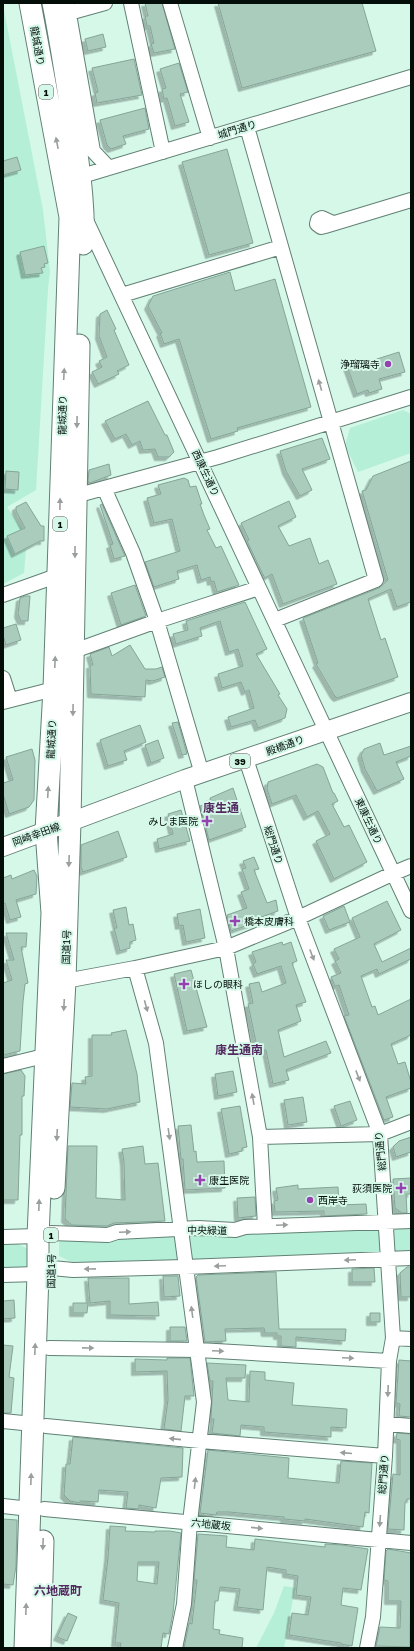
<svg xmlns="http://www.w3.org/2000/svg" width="414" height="1651" font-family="'Golos Text','Noto Sans JP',sans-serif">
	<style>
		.green { fill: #b5efd7 }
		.building { fill: #aaccbd; stroke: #85a597; fill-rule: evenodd; filter: url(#shadow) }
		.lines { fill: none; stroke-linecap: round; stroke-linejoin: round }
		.minor-casing { stroke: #628174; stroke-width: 16 }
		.major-casing { stroke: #628174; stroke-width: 20 }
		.highway-casing { stroke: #628174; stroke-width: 23 }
		.minor { stroke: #fff; stroke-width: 14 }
		.major { stroke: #fff; stroke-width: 18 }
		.highway { stroke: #fff; stroke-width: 21 }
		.oneway { fill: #9a9f9d }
		.poi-dot { fill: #9541af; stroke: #d5f8e9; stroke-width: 1.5 }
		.labels { text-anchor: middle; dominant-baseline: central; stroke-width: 4; stroke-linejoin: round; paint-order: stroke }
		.shield { fill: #d5f8e9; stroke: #42544c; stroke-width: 1 }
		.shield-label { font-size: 9px; font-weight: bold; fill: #030e09 }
		.street-label { font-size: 10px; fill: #030e09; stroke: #d5f8e9 }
		.poi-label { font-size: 10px; fill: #030e09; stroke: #d5f8e9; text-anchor: start }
		.quarter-label { font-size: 12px; font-weight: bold; fill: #532a60; stroke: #d5f8e9 }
	</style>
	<defs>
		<filter id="shadow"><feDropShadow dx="-3.5" dy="3.5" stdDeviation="0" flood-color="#0004"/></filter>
	</defs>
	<rect width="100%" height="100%" fill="#d5f8e9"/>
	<path class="green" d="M3 5 43 210 50 271 48 289 36 490 7 507 27 536 24 573 3 584Z
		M403 410 411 414V453L358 472 345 446 350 428Z
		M377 1227 382 1231 384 1249 380 1255 191 1262 187 1239 189 1234Z
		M411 1228V1255L392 1251 393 1229Z
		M174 1235 177 1239 178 1261 80 1266 59 1256V1241L63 1238Z
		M3 1241 15 1243 31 1250 30 1268 3 1271Z
		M284 1586 295 1588 284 1648H256L274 1613Z"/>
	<path class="building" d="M145 3H162L175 49 154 53 151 44 154 43 150 26H147L145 16H148Z
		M218 3H362L376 51 242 88Z
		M103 34 106 47 88 51 85 39Z
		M134 59 142 95 97 103 95 93 98 92 92 68Z
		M179 63 188 92 180 94 189 122 175 126 167 98 164 99 162 89 166 88 160 69Z
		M145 108 149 129 123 136 126 144 111 149 107 145 100 120Z
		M227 149 253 243 209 255 182 162Z
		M17 157 21 170 3 175V161Z
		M44 246 48 263 44 264 45 267 41 268 43 273 25 275 20 252Z
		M230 272 235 291 275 279 311 407 237 428 238 431 211 439 179 339 164 344 160 333H162L148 306 153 296Z
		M107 310 116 329 114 330 129 365 117 371 119 374 98 384 92 372 102 367 99 361 107 357 99 336 100 314Z
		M399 352 405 372 379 379 382 389 369 393 368 390 357 394 347 366 361 362V364Z
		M148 401 165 435H167L174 452 169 457H158L155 449 143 450 140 441 132 445 126 434 115 439 105 421Z
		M322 438 330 459 302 469 312 490 300 496 286 471 280 451Z
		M411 461V602L397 607 391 589 368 599 381 640 385 638 398 677 337 698 334 695 316 664 318 663 303 618 379 588 388 580 362 491 366 490 373 476Z
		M109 464 111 475 90 483 88 481 89 470Z
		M6 471 19 472 18 490 5 489Z
		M184 478 188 480 190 487 196 486 202 504H200L204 515 210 529 207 530 216 548 221 546 239 585 217 592 214 581 211 582 210 577 201 580 197 565 177 571 179 579 154 587 145 562 180 551 172 519 154 523 147 498 161 494 158 485Z
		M289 501 296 517 278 526 289 546 310 538 319 564 328 560 337 584 283 604 272 574 265 578 262 573 247 541 249 540 241 523Z
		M26 502 41 526H44V541H40L15 554 7 536 25 528 16 511V507Z
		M102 504 125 556 114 559 110 545 113 544 100 505Z
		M135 585 146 616 121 625 111 593Z
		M25 596H30L28 621H21L18 614 20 598Z
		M245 602 267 649 256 654 280 694 278 695 287 709 285 718 258 728 255 720 231 727 228 717 254 708 249 690 245 692 241 682 222 688 218 674 243 666 238 649 229 652 220 621 200 628 202 636 176 644 173 634 188 630 186 621Z
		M16 624 21 640 6 645 3 635V628Z
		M130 645 145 669H156L162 667 165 677 153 681 146 680 145 697 91 694 90 665H93L90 654 109 647 112 656Z
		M178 722 187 754 182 755 172 723Z
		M140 725 146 742 124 751 127 760 108 766 100 740Z
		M158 740 164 758 151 763 145 745Z
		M380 743 384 755 411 746V756L396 762 404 779 377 791 365 769 361 755 364 749Z
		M32 749 35 760 34 800 29 807 9 814 3 794V783L13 780 6 757Z
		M317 764 323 767 333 793H334L338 801 332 804 344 827 349 825 367 862 334 879 316 841 330 834 318 811 307 817 296 795 272 804 267 789 268 782Z
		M233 788 246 827 209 840 200 806 212 803 210 798Z
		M181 810 190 841 159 849 157 839 173 834 168 814Z
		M118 831 127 857 83 872 81 867V845Z
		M254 857 259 869 254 870 267 903 276 900 278 911 256 919 257 922 231 931 227 915 247 908 241 892 249 889 242 869 246 868 243 861Z
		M34 870 37 876 36 894 16 900 21 917 10 920 5 903 3 904V878L11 875 12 879Z
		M387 901 401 930 374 944 382 962 411 948V959L379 974 377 969 361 976 372 1007 375 1006 378 1015 411 999V1035L391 1044 398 1064 405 1062 411 1082V1088L386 1097 393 1117 384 1120 344 1016 349 1015 339 985 335 986 331 977 341 973 335 961 339 959 334 949 360 937 352 918Z
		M344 906 350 922 329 930 323 916Z
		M126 907 129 925 133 924 136 940 130 942V948L120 951 114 928H117L113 910Z
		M200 909 205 938 186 942 183 925 179 926 177 914Z
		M6 933H27L26 947H21L28 983 25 984 23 1002 20 1051 3 1055V983L12 980 6 960H14Z
		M282 942 283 945 291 942 297 961 292 963 306 1002 296 1005 301 1021 278 1030 284 1057 326 1041 331 1053 286 1070 289 1080 273 1084 266 1050 258 1052 248 1004 253 1003 249 984 259 982 262 992 286 983 281 966 257 974 253 964 256 962 252 952Z
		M191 970 207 1027 187 1031 174 974Z
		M126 1030 137 1074 140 1102 107 1109 70 1107 72 1083 86 1084 85 1077 92 1076V1035H112L111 1033Z
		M21 1070 25 1076 24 1096H22V1135H20L18 1200H3V1074Z
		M233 1071 237 1092 218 1096 215 1074Z
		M303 1097 307 1122 288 1125 284 1100Z
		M350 1101 357 1120 341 1126 334 1106Z
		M240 1106 247 1147 242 1148V1151L229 1154 221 1109Z
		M191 1125 194 1152 196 1151 197 1162 224 1161 225 1188 185 1190 183 1159H181L178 1126Z
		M411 1137V1152L396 1157 393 1147 399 1141Z
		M68 1146H97L96 1198 125 1200 124 1162 122 1149 143 1146 145 1164 158 1163 165 1221 114 1223 107 1226 72 1225 65 1219Z
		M411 1178V1194H406L407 1213H402L395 1208 393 1179Z
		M298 1185V1189L338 1187 339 1205 366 1204 367 1214 324 1216V1211L275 1212 274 1201 278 1200 276 1188Z
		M255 1197 256 1216 238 1218 237 1198Z
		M407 1267H411V1297H401L400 1273Z
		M374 1268 375 1282H352V1269Z
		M276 1272 279 1329H346L345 1341 296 1337V1347L281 1346V1336H277V1333H265L264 1328 225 1329 226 1341 205 1342 196 1277 198 1275Z
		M163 1276H178L180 1296 164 1297Z
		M88 1278H129V1304L158 1302 159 1316 110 1315V1301L90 1303Z
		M14 1300 15 1318 3 1319V1301Z
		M73 1303H88L87 1313H73Z
		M370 1313H380V1322H370Z
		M170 1327H185L187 1341H170Z
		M3 1345 13 1346 9 1377 14 1378 11 1413H3Z
		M167 1358H190L194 1396H185L181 1431 164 1429 168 1400 167 1371 135 1372V1359L167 1360Z
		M399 1360 411 1361V1417L399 1416 400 1404 396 1403Z
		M207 1363 246 1365 245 1378H226L228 1400 249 1402 250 1371 265 1372V1380L294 1383 292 1405 347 1409 346 1428 331 1427V1437L264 1432V1427L241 1425 240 1436 212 1433 214 1419H211L213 1381H210Z
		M397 1433 411 1434V1499H407L405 1503 404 1530 388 1529 393 1474 400 1475V1440L396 1439Z
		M73 1437 183 1448 182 1477 161 1478 156 1508 139 1505V1509L126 1508 128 1492 99 1490 98 1502 80 1501V1503L70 1501 64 1495 66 1464H70Z
		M208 1450 289 1458 288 1478 339 1483 341 1461 372 1463 369 1513 365 1512 363 1527 305 1519V1521L284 1519V1517L272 1516 229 1512H217L216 1515 200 1513Z
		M3 1519 17 1520 16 1566 13 1585 3 1584Z
		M110 1526 126 1527 125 1531 155 1532V1531H170L181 1533 173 1613 169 1634 163 1633 161 1648H120L121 1643H115L119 1603 103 1600 108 1558ZM138 1562H159L157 1584 137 1581Z
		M198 1534 227 1536 226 1547 254 1550 255 1539 325 1547V1544L342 1545 368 1549 361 1590 343 1588 341 1605 358 1608 352 1646 341 1644V1643L289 1635 292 1613 308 1615 311 1597 296 1595 298 1576 286 1574V1570L267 1567 263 1610 237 1607 240 1589 220 1587 218 1601H215L213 1629 220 1630 219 1634 243 1638 242 1648H184L189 1623 192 1624 197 1580H194Z
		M388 1549 411 1553 410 1647 376 1646 380 1627 400 1628 401 1601H388V1581L384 1580 386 1551Z
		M68 1613 77 1617 67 1641 57 1637Z"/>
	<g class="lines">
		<g class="minor-casing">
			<path id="minor" d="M67 3 93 151 109 168
				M131 3 163 152
				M170 3 210 138
				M66 20 69 13 105 3
				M247 127 376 580 275 620
				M72 179 411 77
				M85 218 411 911
				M333 223 322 218 318 220 317 224 321 227 325 226 411 200
				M122 295 281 247
				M104 488 133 553 157 621 202 774
				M75 496 218 457 411 397
				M3 595 59 575
				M74 651 157 621 259 588
				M3 678 10 700
				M3 702 54 689
				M246 759 298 918 380 1134 393 1338 389 1361 385 1456 373 1617 367 1648
				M185 779 226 948 260 1137 265 1226
				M135 968 156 1043 204 1402 190 1522 184 1604 175 1648
				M65 981 135 968 226 948 298 918 394 873 411 866
				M3 1066 44 1056
				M260 1137 380 1134 411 1122
				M3 1237 38 1236 51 1233 108 1235 117 1232 198 1228 235 1230 245 1227 411 1221
				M3 1275 38 1274 52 1268 73 1270 185 1267 411 1258
				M393 1338 411 1339
				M49 1348 198 1350 389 1361
				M3 1421 33 1424
				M387 1424 411 1426
				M46 1426 200 1441 385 1456
				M3 1506 30 1509
				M44 1509 411 1543"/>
		</g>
		<g class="major-casing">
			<path id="major" d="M3 847 185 779 411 702"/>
		</g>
		<g class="highway-casing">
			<path id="highway" d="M53 3C61 43 67 83 73 123 78 164 85 203 83 244
				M54 1188 65 981 70 822 79 345
				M25 1648 38 1274V1236L52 913 46 831 54 689 70 217 30 3
				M40 1648 43 1541"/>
		</g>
		<use href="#minor" class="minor"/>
		<use href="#major" class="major"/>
		<use href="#highway" class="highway"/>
	</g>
	<defs><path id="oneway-solid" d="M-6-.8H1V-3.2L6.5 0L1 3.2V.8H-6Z"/></defs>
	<g class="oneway">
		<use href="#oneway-solid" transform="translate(57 143) rotate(-101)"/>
		<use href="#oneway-solid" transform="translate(64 374) rotate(-87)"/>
		<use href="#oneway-solid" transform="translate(320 385) rotate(-106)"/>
		<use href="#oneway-solid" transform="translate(77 422) rotate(91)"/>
		<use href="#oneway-solid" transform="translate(60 504) rotate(-89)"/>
		<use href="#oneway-solid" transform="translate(75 552) rotate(90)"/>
		<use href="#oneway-solid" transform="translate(55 662) rotate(-88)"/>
		<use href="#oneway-solid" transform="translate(73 710) rotate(91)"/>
		<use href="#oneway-solid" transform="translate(48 792) rotate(-87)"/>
		<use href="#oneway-solid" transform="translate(69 861) rotate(92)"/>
		<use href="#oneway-solid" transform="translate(312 955) rotate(69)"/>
		<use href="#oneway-solid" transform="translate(64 1005) rotate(93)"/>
		<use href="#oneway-solid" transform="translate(146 1006) rotate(75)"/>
		<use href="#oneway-solid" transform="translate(358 1076) rotate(69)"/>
		<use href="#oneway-solid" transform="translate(253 1099) rotate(-100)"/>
		<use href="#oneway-solid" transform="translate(169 1134) rotate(82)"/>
		<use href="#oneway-solid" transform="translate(57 1135) rotate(93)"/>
		<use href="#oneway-solid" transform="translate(39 1205) rotate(-88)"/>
		<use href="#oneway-solid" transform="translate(282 1225) rotate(-2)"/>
		<use href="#oneway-solid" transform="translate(125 1232) rotate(-3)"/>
		<use href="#oneway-solid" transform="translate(350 1260) rotate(178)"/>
		<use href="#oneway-solid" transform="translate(220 1266) rotate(178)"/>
		<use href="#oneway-solid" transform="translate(90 1269) rotate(179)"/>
		<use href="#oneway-solid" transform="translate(192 1312) rotate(-98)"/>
		<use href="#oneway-solid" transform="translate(88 1348) rotate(1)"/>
		<use href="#oneway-solid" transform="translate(35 1349) rotate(-88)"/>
		<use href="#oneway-solid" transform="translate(218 1351) rotate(3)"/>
		<use href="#oneway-solid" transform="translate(348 1358) rotate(3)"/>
		<use href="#oneway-solid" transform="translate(388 1391) rotate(92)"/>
		<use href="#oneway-solid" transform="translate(175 1439) rotate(-174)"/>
		<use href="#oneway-solid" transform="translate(346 1453) rotate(-175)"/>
		<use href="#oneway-solid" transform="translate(31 1479) rotate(-88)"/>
		<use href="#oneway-solid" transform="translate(195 1483) rotate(-83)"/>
		<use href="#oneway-solid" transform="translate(380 1521) rotate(94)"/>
		<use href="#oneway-solid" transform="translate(257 1528) rotate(6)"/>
		<use href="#oneway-solid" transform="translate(43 1544) rotate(92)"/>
		<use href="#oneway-solid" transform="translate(26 1609) rotate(-88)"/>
	</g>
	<g class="poi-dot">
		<circle cx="388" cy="364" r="4"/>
		<path d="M205 815h4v4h4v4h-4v4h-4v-4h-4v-4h4z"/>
		<path d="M233 915h4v4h4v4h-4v4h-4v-4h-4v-4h4z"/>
		<path d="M182 978h4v4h4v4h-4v4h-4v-4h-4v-4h4z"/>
		<path d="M198 1174h4v4h4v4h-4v4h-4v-4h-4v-4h4z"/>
		<path d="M399 1182h4v4h4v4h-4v4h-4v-4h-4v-4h4z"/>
		<circle cx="310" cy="1200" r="4"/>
	</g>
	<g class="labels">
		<g class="shield">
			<rect x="39" y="85" width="14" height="14" rx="3"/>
			<rect x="53" y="517" width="14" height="14" rx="3"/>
			<rect x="230" y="754" width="20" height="14" rx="3"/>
			<rect x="44" y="1228" width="14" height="14" rx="3"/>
		</g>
		<g class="shield-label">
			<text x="46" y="92">1</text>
			<text x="60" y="524">1</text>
			<text x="240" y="761">39</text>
			<text x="51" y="1235">1</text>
		</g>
		<g class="street-label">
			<text transform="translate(38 46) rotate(80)">龍城通り</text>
			<text transform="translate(237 129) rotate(-17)">城門通り</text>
			<text transform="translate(62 415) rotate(-89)">龍城通り</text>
			<text transform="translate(206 473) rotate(65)">西康生通り</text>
			<text transform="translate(51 739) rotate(-87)">龍城通り</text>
			<text transform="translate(285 745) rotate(-20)">殿橋通り</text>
			<text transform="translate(369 821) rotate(65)">東康生通り</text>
			<text transform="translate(36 834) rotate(-20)">岡崎幸田線</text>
			<text transform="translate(274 845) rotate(72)">総門通り</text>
			<text transform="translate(66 947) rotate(-88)">国道1号</text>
			<text transform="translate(380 1151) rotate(-96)">総門通り</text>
			<text transform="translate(207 1230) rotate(1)">中央緑道</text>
			<text transform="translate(51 1271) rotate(-89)">国道1号</text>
			<text transform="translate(383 1474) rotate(-86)">総門通り</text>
			<text transform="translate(211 1524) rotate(6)">六地蔵坂</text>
		</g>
		<g class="poi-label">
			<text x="380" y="364" text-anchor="end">浄瑠璃寺</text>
			<text x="198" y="821" text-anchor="end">みしま医院</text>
			<text x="244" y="921">橋本皮膚科</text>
			<text x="193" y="984">ほしの眼科</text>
			<text x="209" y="1180">康生医院</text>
			<text x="392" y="1188" text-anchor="end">荻須医院</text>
			<text x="318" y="1200">西岸寺</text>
		</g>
		<g class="quarter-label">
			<text x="221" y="807">康生通</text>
			<text x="239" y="1049">康生通南</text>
			<text x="58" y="1590">六地蔵町</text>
		</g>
	</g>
	<rect width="414" height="1651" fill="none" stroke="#030e09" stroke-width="8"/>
</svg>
